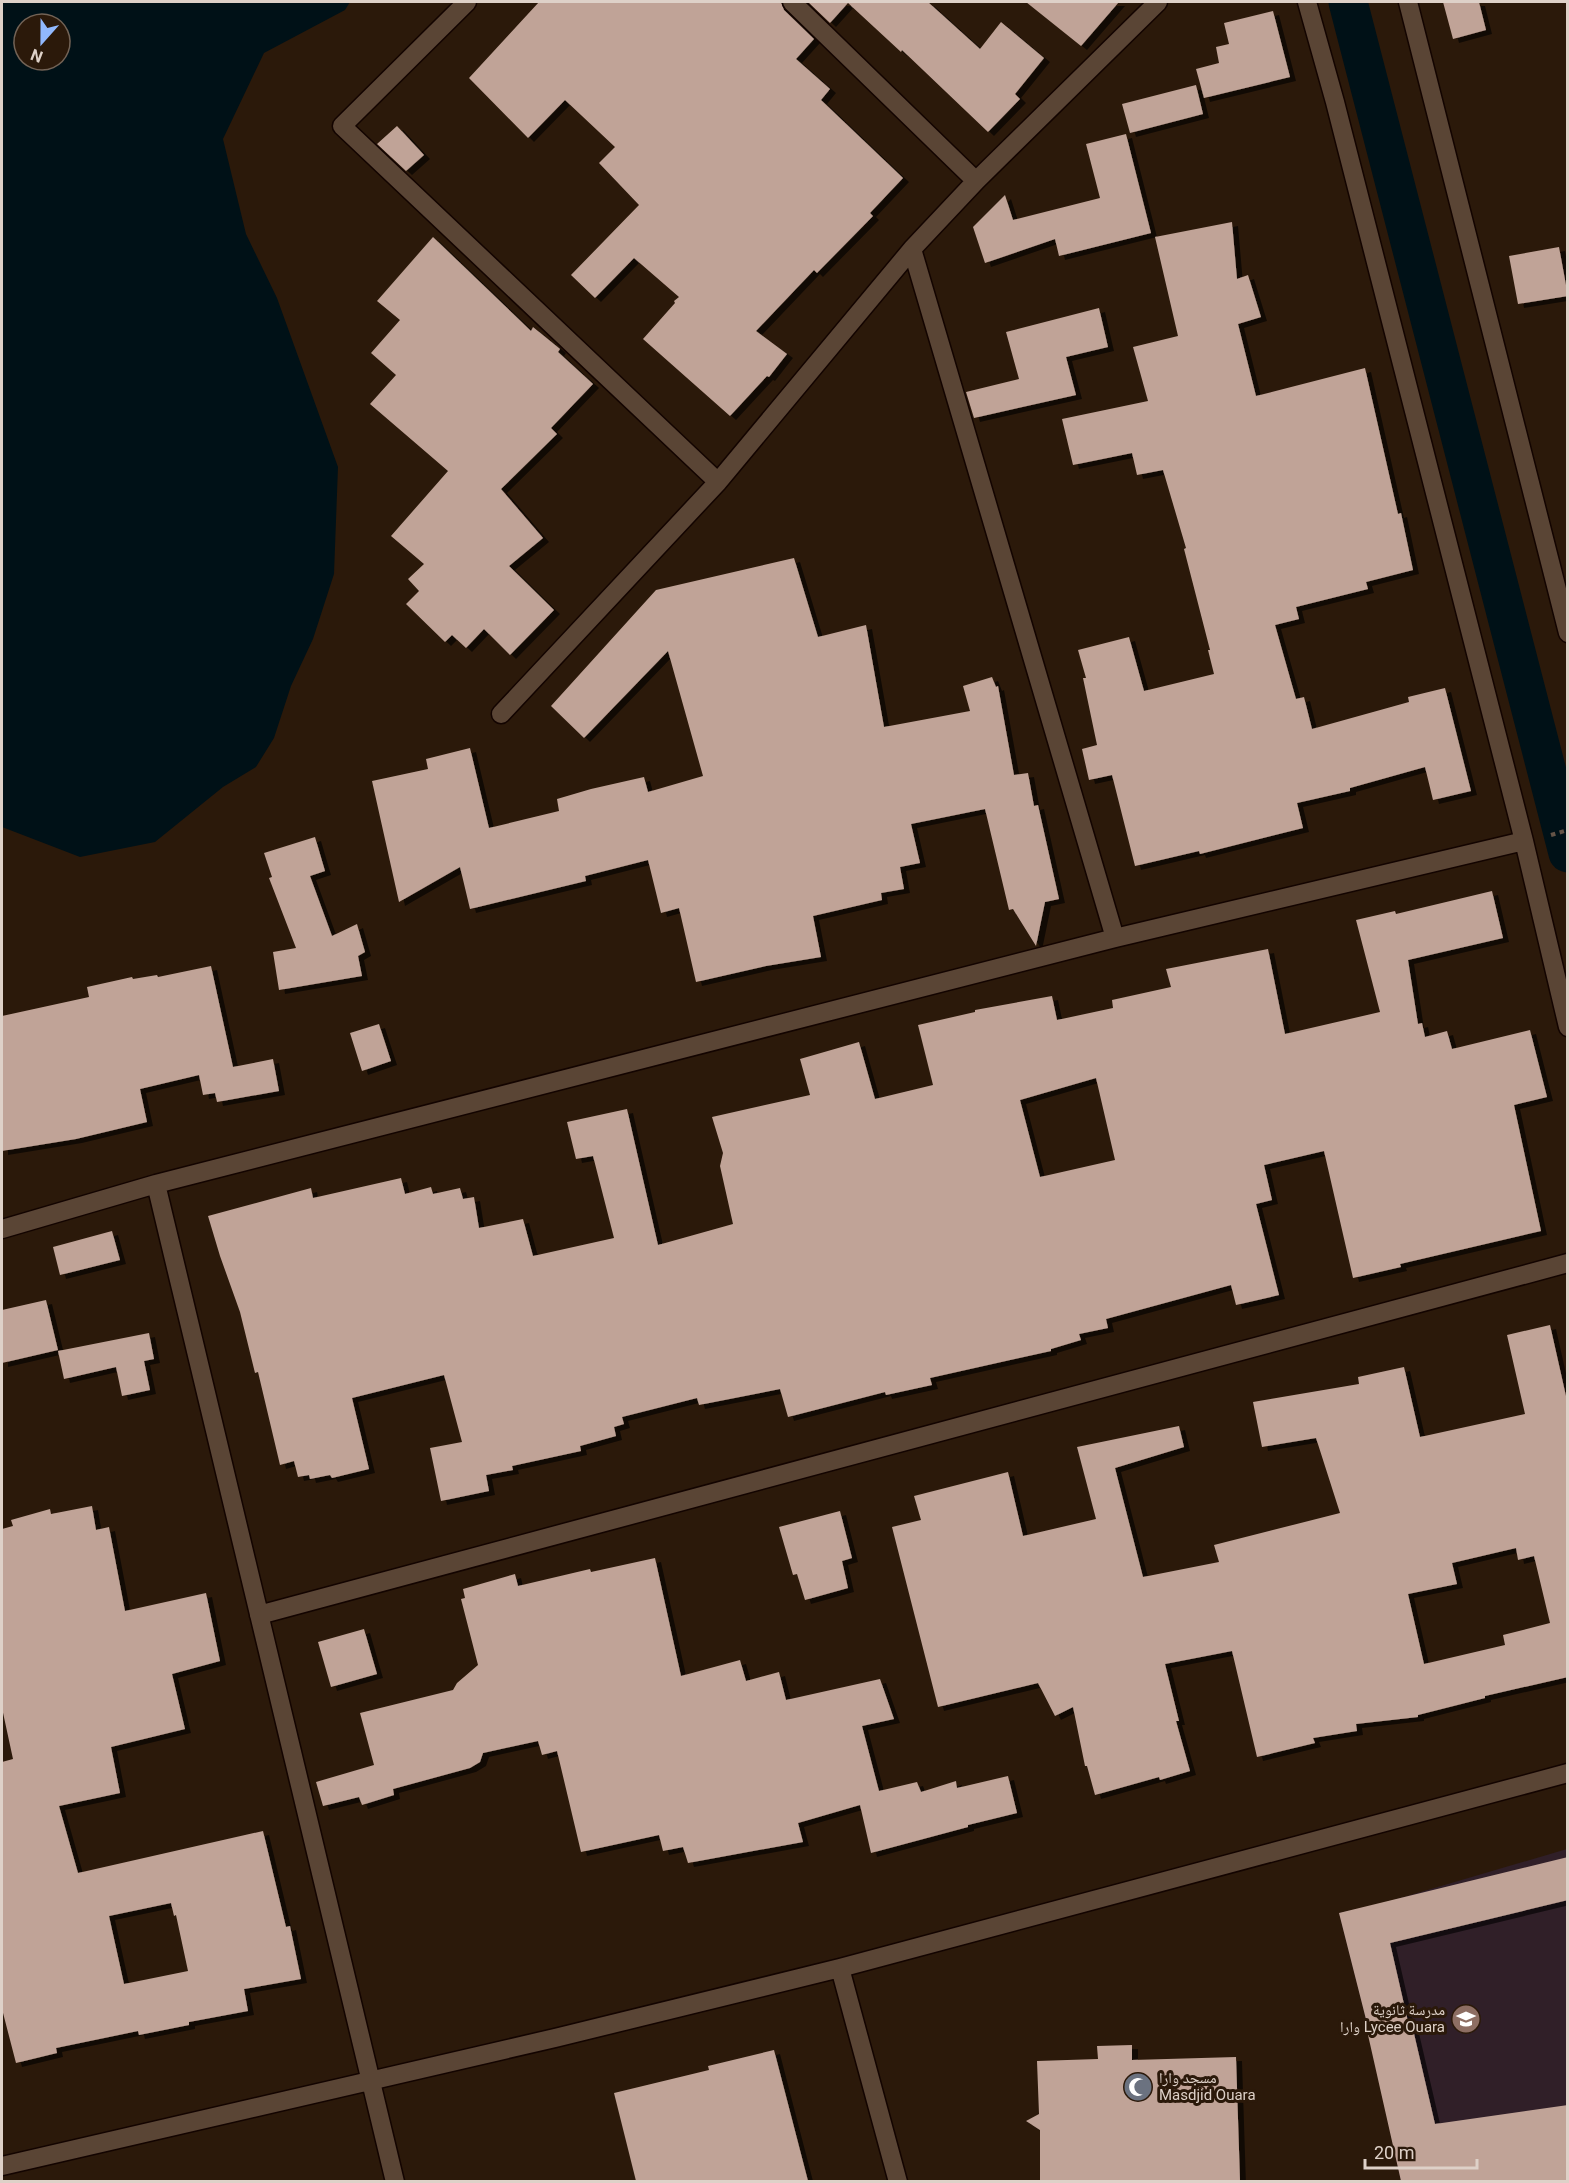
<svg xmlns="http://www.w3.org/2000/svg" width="1569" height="2183" font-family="Roboto,'Noto Naskh Arabic',sans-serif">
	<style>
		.education { fill: #301f28 }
		.water { fill: #001117; fill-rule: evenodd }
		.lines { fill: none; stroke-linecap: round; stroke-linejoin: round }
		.canal { stroke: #001117; stroke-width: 39 }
		.building { fill: #c0a397; fill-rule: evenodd; filter: url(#shadow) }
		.minor-casing { stroke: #130400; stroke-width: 21 }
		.path { stroke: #645447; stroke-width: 4; stroke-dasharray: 4.5 4.5; stroke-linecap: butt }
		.minor { stroke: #5a4535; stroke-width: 18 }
		.labels { text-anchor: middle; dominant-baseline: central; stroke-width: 6; stroke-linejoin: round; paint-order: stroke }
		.poi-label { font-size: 15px; fill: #ded1c8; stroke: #2b190a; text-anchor: end }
	</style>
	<defs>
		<filter id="shadow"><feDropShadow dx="6" dy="4" stdDeviation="0" flood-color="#0009"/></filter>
	</defs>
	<rect width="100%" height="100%" fill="#2b190a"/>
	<path class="education" d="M1567 1849V2181H1401L1364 2011 1339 1913 1380 1904Z"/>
	<path class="water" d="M2 2H350L345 10 264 53 223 139 246 234 277 298 338 467 334 574 313 639 291 686 274 738 256 767 223 787 155 842 80 857 2 827ZM24 24H60V60H24Z"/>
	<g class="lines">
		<path class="canal" d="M1348 2 1568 853"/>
	</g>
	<path class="building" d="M539 2H781L784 10 814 39 796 59 830 89 821 100 903 178 870 213 873 216 817 273 814 270 756 331 787 354 769 377 767 376 730 416 643 339 675 303 674 301 679 297 634 258 595 298 571 275 639 205 599 163 615 147 565 100 528 138 469 78Z
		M808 2H928L980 49 1001 22 1044 58 1015 94 1020 99 988 132 902 50 901 52 848 3 830 23Z
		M1026 2H1119L1081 46Z
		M1443 2H1479L1486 30 1453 39Z
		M1273 11 1290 77 1204 98 1196 69 1219 63 1216 47 1229 44 1224 23Z
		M1196 85 1203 114 1130 133 1122 104Z
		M397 126 424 155 406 171 377 144Z
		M1126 134 1151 233 1059 256 1055 239 985 263 973 227 1005 195 1013 220 1100 198 1086 144Z
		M1232 222 1237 279 1248 275 1261 317 1238 324 1256 396 1365 368 1398 514 1401 513 1413 570 1366 582 1368 589 1296 607 1299 619 1275 625 1296 699 1304 697 1312 729 1409 702 1408 697 1445 688 1471 791 1433 800 1425 767 1350 788V791L1297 803 1303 828 1200 854 1199 851 1135 866 1112 775 1089 780 1082 749 1097 745 1083 678H1086L1078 650 1129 637 1144 691 1214 674 1208 650H1210L1184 549 1186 548 1163 470 1137 475 1132 453 1073 465 1062 419 1148 401 1133 347 1178 336 1155 237Z
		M433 237 531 331 533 327 560 349 558 352 593 384 551 428 557 434 501 489 543 538 509 566 554 610 510 655 484 629 466 648 452 635 445 642 406 604 419 591 408 579 424 564 391 536 448 471 370 404 396 375 371 353 400 320 377 301Z
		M1559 247 1568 296 1518 304 1509 256Z
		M1099 308 1108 347 1066 357 1076 395 974 418 966 392 1019 379 1006 332Z
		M794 558 818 637 866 625 884 727 970 711 963 686 992 677 996 687 998 686 1014 775 1028 773 1034 806 1038 805 1059 899 1045 902 1036 946 1013 909 1009 910 985 809 911 824 920 863 900 867 904 889 881 893 882 900 813 916 821 957 766 966 696 982 679 908 661 913 648 860 585 876 586 881 470 909 460 867 399 902 372 781 428 769 426 759 470 748 489 828 559 811 557 799 591 789 644 777 648 792 703 776 668 651 584 738 551 706 656 590Z
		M315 837 325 871 310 876 332 936 357 924 365 952 358 956 362 976 279 990 273 952 296 948 269 878 272 877 264 853Z
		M1492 891 1503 938 1408 960 1418 1024 1422 1023 1425 1037 1447 1031 1452 1049 1530 1030 1547 1097 1514 1105 1541 1231 1400 1264 1401 1267 1353 1278 1324 1151 1264 1165 1272 1200 1256 1204 1279 1295 1236 1305 1231 1285 1106 1319 1108 1328 1079 1334 1081 1340 1051 1349V1351L930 1378 932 1385 886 1395 885 1392 788 1417 780 1389 699 1405 697 1398 622 1417 624 1424 614 1427 616 1436 580 1446 581 1451 512 1466 513 1470 486 1475 489 1491 441 1501 430 1448 462 1442 444 1375 352 1398 369 1469 332 1478 330 1475 310 1479 309 1475 298 1477 294 1461 280 1465 258 1372 255 1373 240 1312 220 1256 208 1216 311 1188 313 1198 401 1178 405 1194 431 1187 433 1194 460 1188 463 1199 474 1197 479 1228 523 1219 533 1256 614 1238 593 1156 576 1159 567 1122 627 1109 658 1245 733 1224 720 1166 723 1153 712 1117 810 1095 800 1059 859 1042 875 1099 933 1085 918 1025 975 1012V1010L1052 996 1057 1020 1113 1008 1112 1000 1171 987 1166 969 1268 949 1285 1034 1380 1012 1356 920 1395 911 1396 914ZM1096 1078 1115 1160 1040 1177 1020 1100Z
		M211 966 233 1067 273 1059 279 1091 217 1102 215 1093 203 1095 199 1075 140 1089 147 1122 76 1139 2 1151V1016L89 997 87 987 132 977 133 979 157 975 158 977Z
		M379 1024 391 1061 362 1071 350 1033Z
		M112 1231 120 1260 60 1275 53 1247Z
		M46 1300 58 1350 2 1363V1310Z
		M1550 1325 1568 1405V1677L1485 1696V1698L1418 1715V1717L1356 1724 1357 1731 1313 1738 1315 1743 1257 1757 1232 1651 1165 1664 1179 1721H1176L1190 1771 1160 1780 1159 1777 1095 1795 1087 1766H1085L1073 1707 1055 1716 1038 1683 938 1707 892 1527 921 1520 914 1496 1008 1472 1023 1536 1096 1519 1077 1447 1179 1426 1184 1447 1115 1468 1143 1577 1219 1562 1214 1545 1340 1513 1316 1438 1262 1447 1253 1402 1359 1384 1358 1377 1404 1367 1420 1437 1525 1414 1507 1335ZM1516 1548 1518 1560 1534 1556 1550 1623 1503 1635 1505 1645 1424 1664 1408 1594 1457 1584 1452 1563Z
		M149 1333 154 1359 144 1361 150 1390 122 1396 116 1367 64 1379 58 1351Z
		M92 1506 96 1530 109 1527 125 1611 206 1593 220 1661 172 1674 185 1729 111 1747 120 1793 59 1806 78 1873 263 1831 286 1927 290 1926 301 1979 244 1989 248 2011 189 2022V2025L139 2035 138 2031 56 2048 57 2053 16 2063 2 2009V1762L13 1759 2 1708V1529L13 1526 11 1520 50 1509 51 1514ZM171 1903 174 1916 176 1915 188 1971 124 1984 109 1916Z
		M840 1511 852 1558 842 1561 848 1588 805 1600 797 1574 793 1575 779 1527Z
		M655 1558 681 1676 740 1660 746 1681 779 1672 786 1700 880 1679 894 1719 862 1726 879 1791 917 1782 921 1792 956 1781 957 1788 1008 1776 1017 1813 968 1825V1827L871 1853 860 1805 798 1823 803 1842 688 1863 683 1847 663 1851 659 1835 581 1852 557 1751 542 1755 538 1741 483 1753 480 1762 470 1768 393 1789 394 1795 362 1805 359 1797 323 1806 316 1782 374 1765 360 1713 453 1690 457 1683 478 1665 461 1599 465 1598 463 1589 515 1574 518 1586 590 1569 591 1572Z
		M364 1629 377 1674 331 1687 318 1642Z
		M1568 1857V1900L1390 1943 1409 2026 1412 2025 1435 2124 1568 2105V2181H1401L1368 2035H1370L1339 1913Z
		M1132 2045V2060L1236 2057 1240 2181H1040V2130L1026 2121 1039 2114 1037 2061 1098 2059 1097 2046Z
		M774 2050 808 2181H636L614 2093 709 2070 708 2066Z"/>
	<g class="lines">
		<g class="minor-casing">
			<path id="minor" d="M467 2 342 126 718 482
				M792 2 976 181
				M1307 2 1335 102 1524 841 1568 1027
				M1408 2 1568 633
				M912 249 1115 938
				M501 714 718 482 912 249 976 181 1158 2
				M156 1184 395 2182
				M2 1229 156 1184 1115 938 1524 841
				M259 1615 1568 1263
				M840 1968 898 2182
				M2 2166 555 2038 840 1968 1568 1773"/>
		</g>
		<path class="path" d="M1551 835 1568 830"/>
		<use href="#minor" class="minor"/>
	</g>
	<defs>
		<g id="school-disc" transform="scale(1.5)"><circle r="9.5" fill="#8d6e63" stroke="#2b190a"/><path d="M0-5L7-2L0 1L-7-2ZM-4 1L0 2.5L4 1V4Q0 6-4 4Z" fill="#fff"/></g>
		<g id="mosque-disc" transform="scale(1.5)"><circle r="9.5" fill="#6b7280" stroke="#2b190a"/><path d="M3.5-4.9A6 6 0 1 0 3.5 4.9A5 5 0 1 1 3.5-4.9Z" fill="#fff"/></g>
	</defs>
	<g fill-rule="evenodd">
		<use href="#school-disc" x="1466" y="2019"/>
		<use href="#mosque-disc" x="1138" y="2087"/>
	</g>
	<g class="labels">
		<g class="poi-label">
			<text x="1445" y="2010">مدرسة ثانوية<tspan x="1445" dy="17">وارا Lycee Ouara</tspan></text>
			<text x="1159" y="2078" text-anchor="start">مسجد وارا<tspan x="1159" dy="17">Masdjid Ouara</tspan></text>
		</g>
	</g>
	<rect width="1569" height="2183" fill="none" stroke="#ded1c8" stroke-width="6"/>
	<g transform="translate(42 42) rotate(201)"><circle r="28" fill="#2b190a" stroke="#736356" stroke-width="1.5"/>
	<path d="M0-4.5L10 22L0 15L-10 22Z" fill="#91b8fd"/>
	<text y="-9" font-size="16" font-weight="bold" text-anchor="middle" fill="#ded1c8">N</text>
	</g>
	<path d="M1365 2159v9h112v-9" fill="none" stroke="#ded1c8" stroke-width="3"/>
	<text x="1374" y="2159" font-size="18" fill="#ded1c8" stroke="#2b190a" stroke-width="4.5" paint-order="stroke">20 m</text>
</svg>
